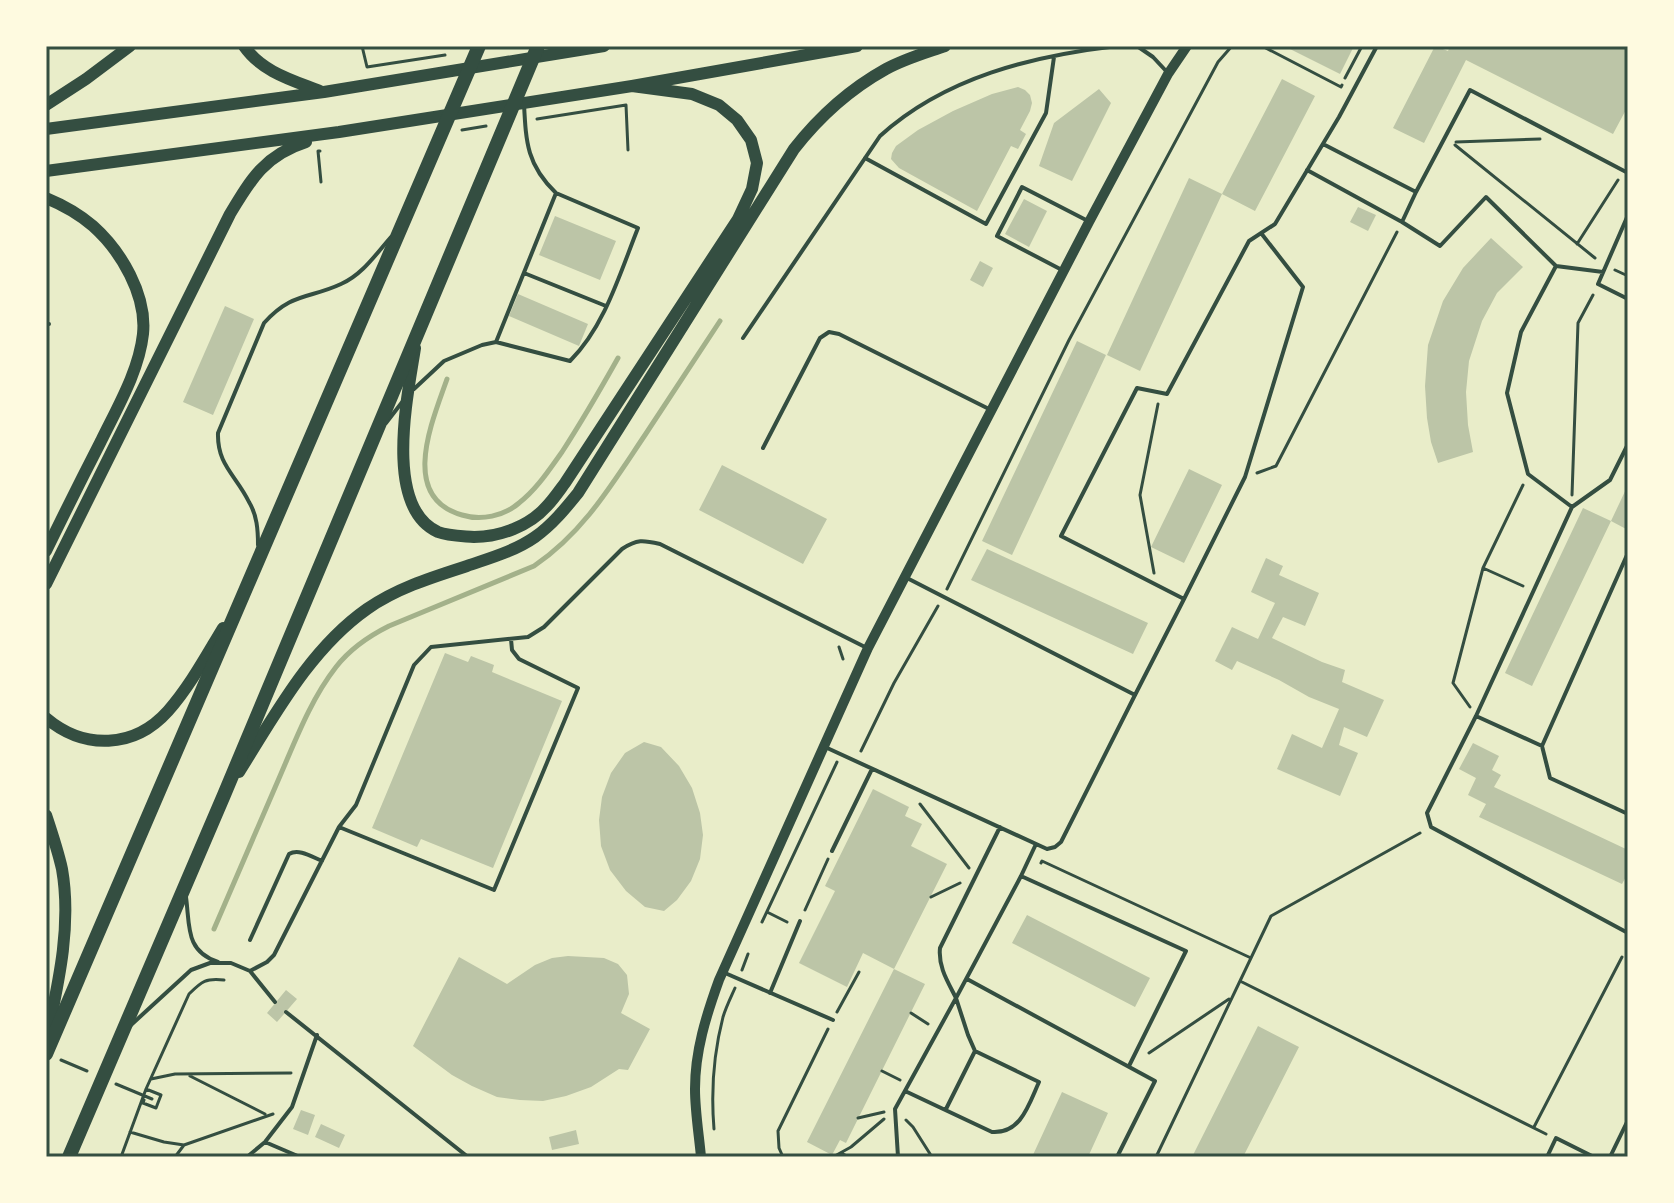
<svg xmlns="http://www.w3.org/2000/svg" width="1674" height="1203" font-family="'Noto Sans',sans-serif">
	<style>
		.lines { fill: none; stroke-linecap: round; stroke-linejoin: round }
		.stream { stroke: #a3b18a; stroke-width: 5 }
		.building { fill: #bcc5a7 }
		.path { stroke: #344e41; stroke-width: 3 }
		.service { stroke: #344e41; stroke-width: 4 }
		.tertiary { stroke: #344e41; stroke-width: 10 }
		.secondary { stroke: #344e41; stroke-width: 12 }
		.trunk { stroke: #344e41; stroke-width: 14 }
		.neatline { fill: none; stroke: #344e41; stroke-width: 3 }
	</style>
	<rect width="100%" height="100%" fill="#e9edc9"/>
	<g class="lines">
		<path class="stream" d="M447 379C432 422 399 497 462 515 481 521 504 516 519 503 537 489 549 470 562 452 582 421 600 390 618 358
			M214 929C236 878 258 827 280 776 296 739 311 699 336 667 350 649 369 636 389 626L534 566C584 532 612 484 645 435 670 397 695 359 720 321"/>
	</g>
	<path class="building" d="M1284 46H1354L1340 74Z
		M1435 46 1448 51 1450 46H1628V106L1613 134 1466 60 1424 143 1393 128Z
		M1282 79 1315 96 1255 211 1222 194 1140 371 1107 355 1189 178 1222 194Z
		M1018 87 1025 90 1030 95 1032 103 1030 111 1020 130 1026 134 1018 149 1011 146 977 211 899 168 891 159 892 153 896 146 918 130 953 111 992 94Z
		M1099 89 1111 103 1072 181 1039 166 1054 123Z
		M1024 199 1047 211 1029 247 1005 234Z
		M1358 207 1376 215 1368 231 1350 222Z
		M555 216 616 241 600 280 539 255Z
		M1491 238 1523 267 1497 293 1482 321 1469 361 1466 392 1468 425 1473 452 1438 463 1431 442 1427 418 1425 386 1428 345 1443 301 1463 268Z
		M980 261 993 268 983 287 970 280Z
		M518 294 588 324 579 346 509 316Z
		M225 306 254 319 213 415 183 402Z
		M1077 341 1106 355 1012 555 982 541Z
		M722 465 827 519 803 564 699 510Z
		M1189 469 1222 485 1184 563 1151 547Z
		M1628 485V530L1611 521 1532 686 1505 673 1583 508 1611 521Z
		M987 549 1148 623 1133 654 971 580Z
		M1266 558 1283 566 1279 575 1319 593 1305 626 1283 617 1272 638 1322 662 1345 670 1342 682 1384 700 1367 737 1344 727 1339 745 1358 753 1340 796 1277 769 1292 734 1322 748 1339 709 1309 697 1279 680 1237 661 1232 670 1215 661 1232 627 1258 639 1275 603 1251 592Z
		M445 653 468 662 471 656 494 665 492 672 562 701 493 868 421 839 417 847 372 828Z
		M644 742 661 747 679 766 692 788 700 813 703 835 700 859 691 881 677 900 664 911 645 907 626 891 610 870 601 846 599 820 602 797 611 773 625 753Z
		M1473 743 1499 756 1492 770 1501 775 1494 787 1628 850V873L1622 884 1479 817 1486 804 1468 795 1476 778 1459 769Z
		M873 789 909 807 905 816 922 824 911 846 947 864 894 969 863 953 847 987 799 963 835 891 825 886Z
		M1027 915 1150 978 1135 1007 1012 943Z
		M568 956 604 958 618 964 627 975 629 994 621 1013 650 1029 628 1070 619 1069 591 1087 566 1096 543 1101 520 1100 497 1097 472 1086 452 1075 413 1046 459 957 507 984 535 965 552 958Z
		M894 969 925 984 846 1143 840 1140 832 1155 807 1142Z
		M286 990 297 999 277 1022 267 1013Z
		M1258 1026 1299 1047 1243 1157H1192Z
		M1062 1092 1108 1113 1088 1157H1032Z
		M301 1110 315 1115 308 1135 293 1129Z
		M321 1124 345 1135 339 1148 315 1137Z
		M576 1130 579 1144 552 1150 549 1137Z"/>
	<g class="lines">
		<path class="path" d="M362 46 367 67 445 55
			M1262 46 1341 87 1342 85
			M1345 78 1362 46
			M537 119 626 105 628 150
			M462 130 486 126
			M1456 142 1540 139
			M1455 145 1595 258
			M320 151H318L321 182
			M1577 244 1618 180
			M1615 270 1628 276
			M1257 473 1276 466 1397 232
			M1523 485 1483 568 1523 586
			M1572 495 1578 323 1593 295
			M1154 573 1140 495 1158 404
			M947 589 1069 340 1218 62 1232 46
			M839 647 843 659
			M1470 707 1453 683 1483 568
			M861 751 894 683 938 606
			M920 804 969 868
			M1420 833 1271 916 1240 981 1546 1134
			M1041 863 1042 861 1251 958
			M931 897 960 883
			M805 910 828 859
			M767 912 787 922
			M762 922 837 762
			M742 970 748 954
			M837 1012 859 972
			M911 1013 928 1024
			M1149 1053 1229 999
			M61 1060 87 1071
			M882 1071 900 1080
			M190 1076 265 1114
			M151 1079 175 1074 291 1073
			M116 1084 152 1099
			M144 1100 143 1103 156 1108 161 1095 146 1089
			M858 1118 884 1112
			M906 1120 913 1127 932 1157
			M1534 1127 1622 957
			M714 1129C711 1093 714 1052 723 1017 726 1007 731 997 735 988
			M130 1132 164 1142 184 1145 273 1114
			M841 1153 849 1157
			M121 1157 146 1089 189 994C202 981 206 978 224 980
			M175 1157 184 1145
			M783 1157 779 1148 778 1131 828 1029
			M833 1157 851 1147 884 1119
			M1156 1157 1240 981"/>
		<path class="service" d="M1137 46 1153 57 1167 72
			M1323 144 1416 192 1402 222 1440 246 1486 197 1556 266 1603 272
			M865 158 986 224 1046 113 1054 57
			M1307 170 1402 222
			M1416 192 1470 90 1628 173
			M1628 215 1598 284 1628 299
			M1556 266 1521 332 1507 393 1528 474 1572 507
			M1062 270 997 236 1022 187 1088 221
			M524 273 606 306
			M46 324H49
			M743 338 880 136C945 77 1032 56 1117 46
			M496 342 556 193
			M414 389 444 361 482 345 496 342 570 361C605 326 620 273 638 228L556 193C527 165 526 143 524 104
			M386 423 403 401
			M1628 444 1610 480 1572 507 1476 716 1427 813 1431 827 1628 933
			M763 448 820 338 829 332 839 334 989 409
			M258 545C258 530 257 515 249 502 236 475 217 465 218 433L264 323C292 292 309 299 341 284 362 275 376 254 391 237
			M905 577 1135 695 1184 599 1061 536 1137 388 1167 394 1249 241 1275 224 1339 117 1377 46
			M1184 599 1245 477 1303 287 1261 233
			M1476 716 1542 746 1550 778 1628 814
			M1542 746 1627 555 1628 556
			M825 747 1047 849 1055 847 1061 842 1135 695
			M339 827 494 890 578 688 519 659 512 650 511 639
			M832 851 872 769
			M1021 876 1186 951 1129 1066
			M186 897C190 926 185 951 218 962
			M250 940 289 854C299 848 312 857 322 861
			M250 971 267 962 274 955 339 827 356 805 414 665 431 647 528 637 544 627 622 549C637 539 643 540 660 544L865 647
			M725 973 833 1020
			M967 979 1155 1081 1117 1157
			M770 993 800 921
			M286 1012 468 1157
			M131 1025 191 970 210 963H231L250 971 275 1002
			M905 1091 992 1132C1021 1134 1029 1104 1039 1082L975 1051 968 1035 956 998 1021 876 1036 844
			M946 1109 975 1051
			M265 1142 300 1157
			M247 1157 265 1142 292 1107 317 1035
			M898 1157 895 1109 956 998C948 982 938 967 940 948L1000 827
			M1547 1157 1556 1138 1594 1157
			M1610 1157 1628 1120"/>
		<path class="tertiary" d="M701 1157C699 1135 695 1111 695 1089 695 1051 706 1016 719 980L868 648 1089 222 1168 74 1187 46"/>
		<path class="secondary" d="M244 46C262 72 292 80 320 91
			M46 105 86 79 130 46
			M46 129 324 92 604 46
			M46 171 339 132 632 86 857 46
			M46 198C63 205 79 214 93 226 121 251 147 295 143 334 139 371 117 408 101 441 82 478 64 514 46 551
			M415 348C408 394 383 507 438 532 448 536 463 536 474 537 500 537 529 526 546 507 553 500 559 491 565 483L738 219 752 189 757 163 751 140 737 120 719 105 692 94 632 86
			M46 584 230 214C251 179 265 155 306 142
			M46 718C84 750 134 749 168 711 190 686 206 656 223 628
			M239 772C275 715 310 649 367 609 397 588 433 577 467 566 490 558 515 551 535 537 552 525 565 509 578 493L794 149C819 117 850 89 886 69 904 59 925 53 945 46
			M46 815C52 833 58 851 62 869 72 926 58 985 46 1041"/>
		<path class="trunk" d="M46 1054 479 46
			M69 1157 224 795 538 46"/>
	</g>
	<rect width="1674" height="1203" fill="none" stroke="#fefae0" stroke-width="96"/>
	<rect x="48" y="48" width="1578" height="1107" class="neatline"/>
</svg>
